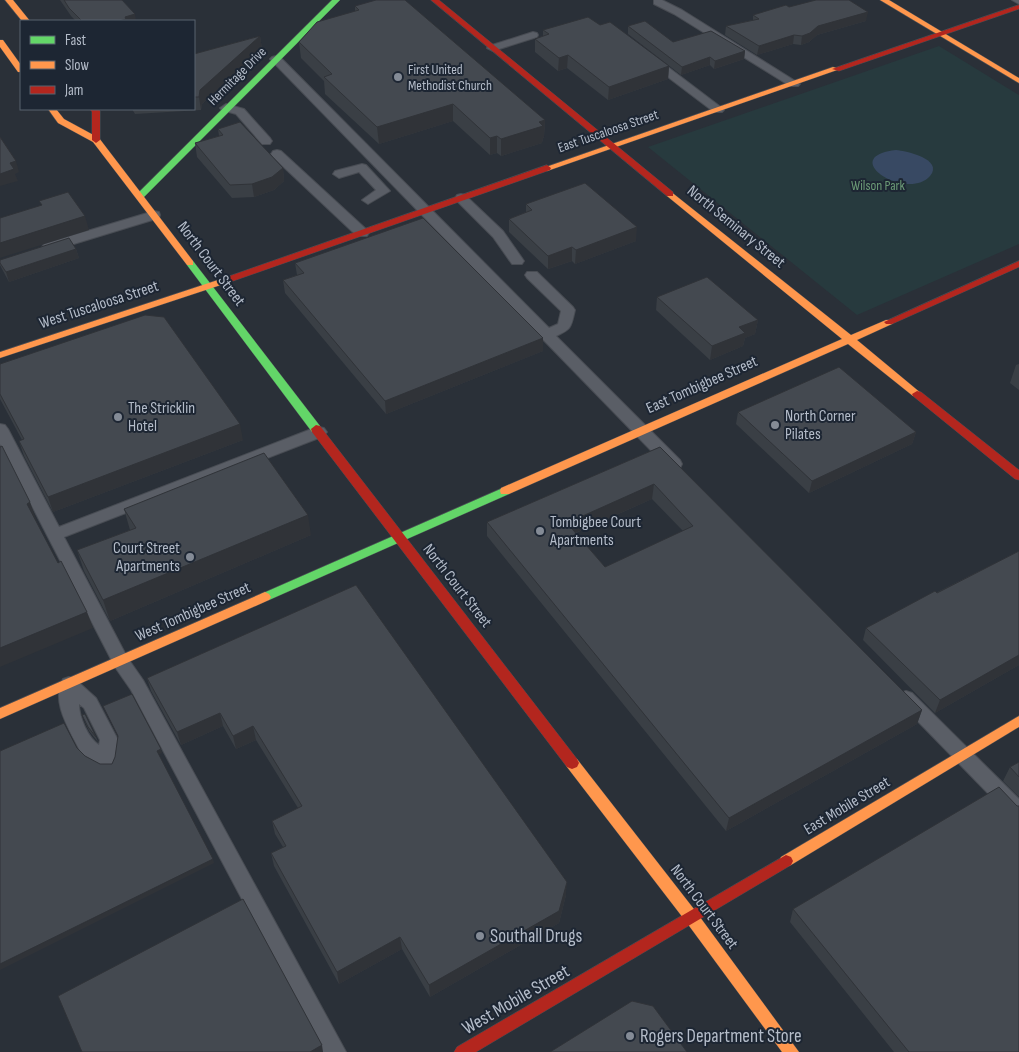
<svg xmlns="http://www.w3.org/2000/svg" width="1019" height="1052" font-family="'Sofia Sans Condensed',sans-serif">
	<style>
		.green { fill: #273a3e }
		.water { fill: #384963 }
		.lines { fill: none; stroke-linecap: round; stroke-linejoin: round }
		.lane-casing { stroke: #484c53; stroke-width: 2 }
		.fast-casing { stroke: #484c53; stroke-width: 1 }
		.slow-casing { stroke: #484c53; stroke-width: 1 }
		.jam-casing { stroke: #484c53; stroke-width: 1 }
		.lane { fill: #5a5e66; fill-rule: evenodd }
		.fast { fill: #63d668; fill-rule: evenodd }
		.slow { fill: #ff974d; fill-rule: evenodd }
		.jam { fill: #b3261e; fill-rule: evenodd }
		.wall { fill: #3a3f45; fill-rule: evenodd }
		.shaded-wall { fill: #303338 }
		.building { fill: #444950; stroke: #303338; fill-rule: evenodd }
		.poi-dot { fill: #848b96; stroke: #1d2633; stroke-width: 2 }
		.labels { text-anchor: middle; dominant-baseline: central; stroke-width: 4; stroke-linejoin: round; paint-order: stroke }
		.far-poi-label { font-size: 14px; fill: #b4bcc9; stroke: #1d2633; text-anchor: start }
		.far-street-label { font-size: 14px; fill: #b4bcc9; stroke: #1d2633 }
		.far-park-label { font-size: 14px; fill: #6b9a76; stroke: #1d2633 }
		.street-label { font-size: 16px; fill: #b4bcc9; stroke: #1d2633 }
		.poi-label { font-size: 16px; fill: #b4bcc9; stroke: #1d2633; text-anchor: start }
		.near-poi-label { font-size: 19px; fill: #b4bcc9; stroke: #1d2633; text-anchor: start }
		.near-street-label { font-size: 19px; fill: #b4bcc9; stroke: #1d2633 }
	</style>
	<rect width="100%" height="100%" fill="#2a3038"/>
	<path class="green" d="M939 46 1019 95V244L857 315 648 147Z"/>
	<path class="water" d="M896 150C906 151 944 159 930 176 907 202 836 157 896 150Z"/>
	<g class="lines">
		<g class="lane-casing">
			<path id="lane" d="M654 0H662L682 10 800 84 798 86H790L674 14 654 4Z
				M1012 0H1019V4Z
				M533 32 537 33 538 35 537 37 493 51 487 48 489 46Z
				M276 56 280 57 549 328 558 324 561 311 527 278 525 275 527 272H537L573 307 575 310C571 327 572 329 556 336L680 460 682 464 680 468 674 469 668 468 272 61 270 59 272 57Z
				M652 57 656 58 722 108 724 110 722 112H714L648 62 646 60 648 58Z
				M226 104 244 109 270 138 272 141 270 144H262L236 114 222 110 220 108Z
				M277 150 281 151 367 230 369 233 367 236H357L273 157 271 154 273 151Z
				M362 164 366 165 390 191 368 204 362 200 376 190 359 172 339 178 333 174 335 171Z
				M461 194 465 195 503 231 524 261 522 264H512L493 237 457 201 455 198 457 195Z
				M154 211 159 212 160 215 159 218 54 250H44L42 247 44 244Z
				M0 424 5 425 8 429 59 527 314 428 319 427 324 428 327 432 324 436 64 537 127 657 143 680 346 1052H323L131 690 115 667 0 444Z
				M69 677 75 679 96 698 118 740 115 761 113 767C100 771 83 758 78 747 68 727 51 701 63 679ZM79 704 84 708 100 740 99 745C88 738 79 717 79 704Z
				M906 691 912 693 1019 799V820L1012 818 900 703 897 698 900 693Z"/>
		</g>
		<g class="fast-casing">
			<path id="fast" d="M332 0H340L143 198H137V194Z
				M190 260 193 261 320 426 321 429 320 432H312L187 265V261Z
				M505 487 510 491 509 494 269 600H261L259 597 261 594Z"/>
		</g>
		<g class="slow-casing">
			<path id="slow" d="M5 0H13L30 21H22Z
				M880 0H889L1019 78V83Z
				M0 40H3L21 65V72H18L0 47Z
				M833 67 840 69 550 170 547 171 543 168Z
				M48 109H56L64 119 99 138 193 261V265H187L93 142 58 123Z
				M670 191 851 335 886 320H892L894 322 892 324 857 340 922 394 921 396H913L848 344 509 494H501L500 491 501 488 842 339 667 196V192Z
				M230 276 233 277V281L0 358V352Z
				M265 592 269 594 271 597 269 600 0 719V708Z
				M1019 716V727L791 865 786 867 781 865 779 861 781 857Z
				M572 757 577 759 697 913 799 1052H782L687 923 567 767 565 763 567 759Z"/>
		</g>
		<g class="jam-casing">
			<path id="jam" d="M431 0H439L673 192V196H667Z
				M1019 5V9L839 71 832 69Z
				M90 109H98L100 111V140L96 143 92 140V112Z
				M547 165 551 168 550 170 233 281H227L225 279 227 277Z
				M1019 261V267L892 324H886L884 322Z
				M917 391 921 392 1019 470V480L1015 479 913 396 912 394Z
				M316 425 320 426 577 759 579 763 577 767 572 769 567 767 312 432 311 429Z
				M786 855 791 857 793 861 791 865 476 1052H454L457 1047Z"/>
		</g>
		<use href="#lane" class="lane"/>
		<use href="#fast" class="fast"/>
		<use href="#slow" class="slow"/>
		<use href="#jam" class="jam"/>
	</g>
	<path class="wall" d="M60 0H122L136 21H76L71 16Z
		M355 6 545 120 544 137 543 138 542 143 501 156 497 153 490 155 453 121 379 144 325 94 324 81 301 58 299 42 355 11Z
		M789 7 866 21 817 35 809 42 801 45 793 44 757 55 725 35 726 26 753 20V15Z
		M600 25 669 66 668 79 608 100 567 68 558 71 535 52V39L543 36V30Z
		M628 26 673 42 745 51 744 59 714 69 710 65 681 75 628 34Z
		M260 36 262 49 202 104 201 110 135 114 132 109H194V54Z
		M218 129 283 168 284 181 274 190 254 197 232 198 197 157 195 143 219 136Z
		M526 204 636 241 575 264 572 261 548 269 509 232V219L526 212Z
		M76 249 79 258 9 282 2 269 0 265V260Z
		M295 263 543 338V351L386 414 285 293 283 280 297 275Z
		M657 297 758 320 755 334 745 338 743 346 710 360 656 310Z
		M0 364 243 440 53 512 24 456 19 441 22 440 0 399Z
		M1019 364V390L1010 383 1016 365Z
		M738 412 916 432 912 444 809 493 736 424Z
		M660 447 922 710 917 724 726 831 487 536V522ZM652 499 683 531 605 567 576 533Z
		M124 509 311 535 110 621 84 571 77 550 130 530Z
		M1019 551V665L935 713 863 640 866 628Z
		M356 585 566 895 559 923 430 997 402 949 339 984 274 866 271 853 283 847 275 834 272 821 298 808 256 740 236 749 223 726 181 745 151 691 147 678Z
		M84 720 96 737 98 742 89 731Z
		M1019 762V797L1003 781 1010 767Z
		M1017 806 1019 1052H894L790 922 793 909Z"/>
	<path class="shaded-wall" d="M868 12 866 21 817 35 809 42 801 45 802 36 818 26Z
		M135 14 136 21H119L125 17Z
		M794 35 793 44 757 55 759 46Z
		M260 36 262 49 202 104 201 110 199 97 200 90Z
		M745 51 744 59 714 69 715 61Z
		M568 55 567 68 558 71 559 58Z
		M710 57V65L681 75 682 67Z
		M669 66 668 79 608 100 609 87Z
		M453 104V121L379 144 377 127Z
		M545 120 544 137 543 138 542 143 501 156V139Z
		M497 136V153L490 155V138Z
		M16 161 19 172 15 174 18 181 0 186V174L10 163Z
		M283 168 284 181 274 190 254 197 252 184Z
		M85 216 89 230 0 258V243Z
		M637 227 636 241 575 264 576 250Z
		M572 247V261L548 269V256Z
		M76 249 79 258 9 282 6 272Z
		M758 320 755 334 745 338 743 346 710 360 712 346 739 327Z
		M543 338V351L386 414 385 401Z
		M240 424 243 440 53 512 48 497Z
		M916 432 912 444 809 493 812 481Z
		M654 484 652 499 566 537 567 523Z
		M30 502 36 519 33 520 27 504Z
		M308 515 311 535 110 621 103 600Z
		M87 612 93 628 0 667V648Z
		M1019 655V665L935 713 940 700Z
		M922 710 917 724 726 831 729 818Z
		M220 713 223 726 181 745 177 732Z
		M253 726 256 740 236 749 233 736Z
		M161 749 162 753 158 755 157 751Z
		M213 859 214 863 0 970V964Z
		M567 882 566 895 559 923 430 997 429 985Z
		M400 937 402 949 339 984 337 972Z
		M322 1045 323 1052H310Z"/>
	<path class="building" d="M64 0H122L135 14 125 17 126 19 119 21H82L69 8Z
		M376 0H405L545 120 539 122 543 126 501 139 497 136 490 138 453 104 377 127 324 77 332 74 299 42 317 22 359 10 355 6Z
		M816 0H849L868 12 818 26 810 33 802 36 794 35 759 46 726 26 759 19 753 15 786 5 789 7Z
		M588 17 600 25 610 22 669 66 609 87 568 55 559 58 535 39 549 34 543 30Z
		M645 21 673 42 711 31 745 51 715 61 710 57 682 67 628 26Z
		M260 36 200 90 199 97H194V54Z
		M240 122 283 168 272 177 252 184 230 185 195 143 223 135 218 129Z
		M0 137 16 161 10 163 14 169 0 174Z
		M585 183 637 227 576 250 572 247 548 256 509 219 532 210 526 204Z
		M68 192 85 216 0 243V218L42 205 39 201Z
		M423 218 543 338 385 401 283 280 304 273 295 263Z
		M69 238 76 249 6 272 0 263V260Z
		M707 277 758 320 739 327 745 333 712 346 657 297Z
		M145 315 164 317 240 424 48 497 19 441 24 439 0 394V364Z
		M839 367 916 432 812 481 738 412Z
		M2 446 30 502 27 504 58 563 61 561 87 612 0 648V447Z
		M660 447 922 710 729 818 487 522ZM654 484 693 526 605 567 567 523Z
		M264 453 308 515 103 600 77 550 136 528 124 509Z
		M1019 551V655L940 700 866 628 935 591 937 593Z
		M356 585 567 882 559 911 429 985 400 937 337 972 271 853 286 846 272 821 302 806 253 726 233 736 220 713 177 732 147 678Z
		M132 694 161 749 157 751 213 859 0 964V751L64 723 77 748 85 756 100 764H112L115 757 118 736 103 706Z
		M85 714 96 737 88 727 82 715Z
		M1019 762V777L1010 767Z
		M999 787 1017 806H1019V1052H909L793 909Z
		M243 899 322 1045 310 1052H82L58 996Z
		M632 1001 653 1006 687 1052H550Z"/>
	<g class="poi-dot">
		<circle cx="398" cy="77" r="5"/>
		<circle cx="118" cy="417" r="5"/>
		<circle cx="775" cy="425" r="5"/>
		<circle cx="540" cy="531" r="5"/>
		<circle cx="190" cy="557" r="5"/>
		<circle cx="480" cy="936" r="5"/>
		<circle cx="630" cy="1036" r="5"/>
	</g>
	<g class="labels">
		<g class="far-poi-label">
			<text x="408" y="69">First United<tspan x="408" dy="16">Methodist Church</tspan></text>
		</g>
		<g class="far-street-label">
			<text transform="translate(237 76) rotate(-45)">Hermitage Drive</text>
			<text transform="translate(608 131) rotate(-19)">East Tuscaloosa Street</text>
		</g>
		<g class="far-park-label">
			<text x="878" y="185">Wilson Park</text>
		</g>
		<g class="street-label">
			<text transform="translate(736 227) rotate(39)">North Seminary Street</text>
			<text transform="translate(211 264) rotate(53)">North Court Street</text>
			<text transform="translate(99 305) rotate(-18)">West Tuscaloosa Street</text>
			<text transform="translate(702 385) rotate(-24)">East Tombigbee Street</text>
			<text transform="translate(457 586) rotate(52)">North Court Street</text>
			<text transform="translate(193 612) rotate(-24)">West Tombigbee Street</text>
			<text transform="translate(847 806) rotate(-31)">East Mobile Street</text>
			<text transform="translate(704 907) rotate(53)">North Court Street</text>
		</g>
		<g class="poi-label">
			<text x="128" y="408">The Stricklin<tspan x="128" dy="18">Hotel</tspan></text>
			<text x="785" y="416">North Corner<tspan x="785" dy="18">Pilates</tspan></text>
			<text x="550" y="522">Tombigbee Court<tspan x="550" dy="18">Apartments</tspan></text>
			<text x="180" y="548" text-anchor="end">Court Street<tspan x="180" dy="18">Apartments</tspan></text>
		</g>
		<g class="near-poi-label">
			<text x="490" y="936">Southall Drugs</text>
			<text x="640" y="1036">Rogers Department Store</text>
		</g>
		<g class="near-street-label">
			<text transform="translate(516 1000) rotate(-30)">West Mobile Street</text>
		</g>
	</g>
	<rect x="20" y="20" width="175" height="90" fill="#1d2633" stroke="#59626f"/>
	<rect x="30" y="36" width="25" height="8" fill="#63d668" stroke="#59626f"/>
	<text x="65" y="45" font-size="15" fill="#b4bcc9">Fast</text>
	<rect x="30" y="61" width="25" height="8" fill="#ff974d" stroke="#59626f"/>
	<text x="65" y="70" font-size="15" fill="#b4bcc9">Slow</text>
	<rect x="30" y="86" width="25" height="8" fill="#b3261e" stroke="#59626f"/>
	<text x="65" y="95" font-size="15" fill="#b4bcc9">Jam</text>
</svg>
